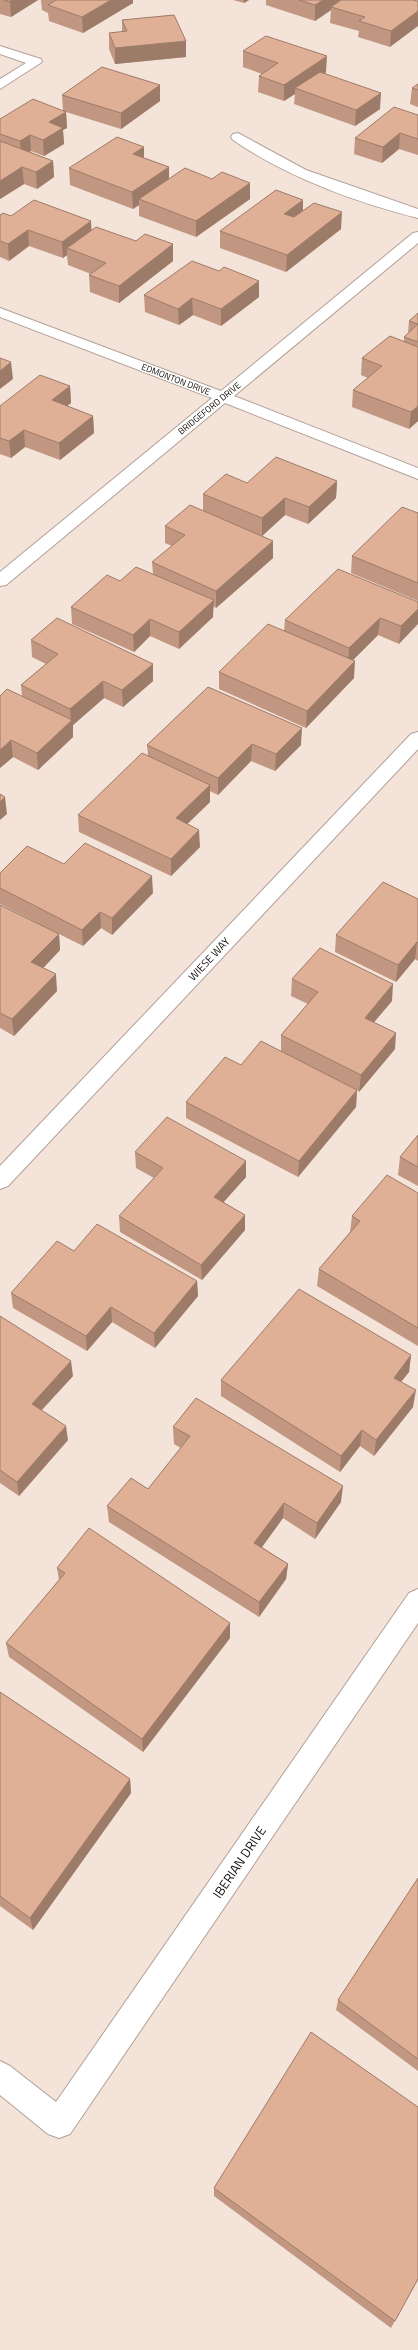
<svg xmlns="http://www.w3.org/2000/svg" width="418" height="2350" font-family="'Titillium Web',sans-serif">
	<style>
		.lines { fill: none; stroke-linecap: round; stroke-linejoin: round }
		.minor-casing { stroke: #b2a198; stroke-width: 2 }
		.minor { fill: #fff; fill-rule: evenodd }
		.wall { fill: #c19781 }
		.shaded-wall { fill: #9d7b69 }
		.building { fill: #e0b096; stroke: #9d7b69 }
		.labels { text-anchor: middle; dominant-baseline: central; stroke-width: 3; stroke-linejoin: round; paint-order: stroke }
		.far-street-label { font-size: 9px; fill: #120d09; stroke: #fff }
		.street-label { font-size: 11px; fill: #120d09; stroke: #fff }
		.near-street-label { font-size: 13px; fill: #120d09; stroke: #fff }
	</style>
	<rect width="100%" height="100%" fill="#f4e3d9"/>
	<g class="lines">
		<g class="minor-casing">
			<path id="minor" d="M0 46 41 59 42 62 0 89V79L26 63 0 54Z
				M238 133 306 170 418 209V218C355 202 287 177 233 140L231 137 233 134Z
				M418 232V243L234 396 418 468V479L225 403 6 585 0 586V572L212 398 0 317V308L221 391 413 233Z
				M418 732V749L8 1186 0 1189V1166L411 734Z
				M418 1589V1623L70 2134 59 2138 48 2134 0 2095V2061L10 2066 56 2102 409 1593Z"/>
		</g>
		<use href="#minor" class="minor"/>
	</g>
	<path class="wall" d="M0 0H38L11 17 0 14Z
		M41 0H133V3L83 33 49 21 48 13 42 10Z
		M233 0H249L244 3Z
		M266 0H340V1L413 0 390 47 358 37 359 31 330 23 331 10 315 21 266 5Z
		M122 20 186 57 115 64 109 49V33L122 32Z
		M243 51 326 72 325 73 380 109 355 126 294 104 295 94 284 101 258 92 259 76 262 74 243 67Z
		M418 84V107L410 104 412 88Z
		M160 85V101L121 129 66 112 67 128 63 130 64 144 44 156 31 151 30 152 53 161 54 177 37 189 24 184 0 199V119L63 111 62 95Z
		M418 115V155L399 149 382 163 354 154 355 138Z
		M144 147V158L169 167V178L250 199 196 237 139 216V205L133 209 70 185 69 168Z
		M303 200V211L341 229 286 272 220 248V231Z
		M0 215 91 221V230L173 261 119 303 90 292 89 275 91 274 68 265 67 255 63 258 29 246 9 261 0 257Z
		M219 271 259 281V297L221 326 193 315 179 325 145 312 144 295Z
		M418 313V421L409 429 352 407 353 390 368 378 361 375 362 358 404 341V337L408 333 409 321Z
		M70 386 71 403 67 406 93 416 94 433 60 460 25 447 11 458 0 454V406Z
		M337 481 336 498 308 524 285 515 262 536 273 541V558L216 608 213 606V617L179 649 150 636 134 652 72 624 71 607 120 581 153 574 152 562 172 546 165 543V526L203 511V494L247 483Z
		M418 513V601L351 573 352 556Z
		M418 602 399 644 378 635 353 660 354 678 306 728 219 689V672L284 631 285 620Z
		M31 640 153 681 123 707 104 698 73 725V737L38 770 13 757 0 768 22 696 21 685 46 664 32 657Z
		M208 687 301 745 275 771 251 761 218 795 210 791V802L187 824 200 847 171 876 79 832 78 815 148 756 147 745Z
		M64 864 153 893 112 935 101 928 83 946 59 934 60 950 43 968 57 991 14 1036 0 1028V905L40 924 0 904V873Z
		M418 899V961L415 959 396 982 335 952 336 935Z
		M292 979 392 1001 374 1022 395 1049 359 1092 357 1090 356 1107 298 1177 186 1118V1102L241 1065 356 1090 281 1051V1035L308 1004 291 996Z
		M418 1135V1186L398 1175 400 1157Z
		M135 1152 246 1177 223 1202 245 1215V1230L202 1280 120 1232 119 1216 154 1178 136 1168Z
		M418 1193V1346L317 1286 319 1269 350 1232 352 1216Z
		M74 1251 197 1281 198 1296 155 1348 112 1322 87 1351 13 1308 11 1293Z
		M0 1316 73 1376 42 1410 68 1440 19 1496 0 1483Z
		M411 1355 409 1372 401 1382 413 1407 374 1456 360 1446 340 1472 221 1396V1380Z
		M173 1427 341 1502 315 1539 283 1518 262 1547 288 1564 286 1579 259 1617 109 1522 107 1506 148 1489 181 1448 174 1444Z
		M57 1568 230 1623V1638L143 1752 9 1657 6 1643 59 1580Z
		M0 1692 130 1779 131 1793 33 1930 0 1906Z
		M418 1878V2071L336 2010 338 2000Z
		M214 2188 418 2279 391 2328 214 2196Z"/>
	<path class="shaded-wall" d="M12 0H38L11 17 10 2Z
		M111 0H133V3L83 33 82 17Z
		M244 0H249L244 3Z
		M323 0H340V4L331 7V10L315 21V5Z
		M418 11V26L390 47 391 31Z
		M186 41V57L115 64V48Z
		M327 56 326 72 300 90 295 88V94L284 101V85Z
		M160 85V101L121 129V113Z
		M381 93 380 109 355 126 356 110Z
		M66 112 67 128 63 130 64 144 44 156 43 140 49 122Z
		M400 133 399 149 382 163 383 147Z
		M30 135 31 151 21 158 20 141Z
		M144 147V163L133 154Z
		M53 161 54 177 37 189 36 172Z
		M22 167 24 184 0 199V181Z
		M169 167V184L139 199V205L133 209 132 192Z
		M250 183V199L196 237V221Z
		M303 200V216L284 231V214Z
		M342 212 341 229 286 272 287 255Z
		M91 221 92 237 67 248V255L63 258 62 242Z
		M28 230 29 246 9 261 8 244Z
		M173 244V261L119 303V286Z
		M259 281V297L221 326V309Z
		M192 298 193 315 179 325 178 309Z
		M11 362 13 379 0 389V371Z
		M70 386 71 403 53 417 52 400Z
		M418 406V421L409 429 411 412Z
		M93 416 94 433 60 460 59 443Z
		M24 430 25 447 11 458 9 441Z
		M337 481 336 498 308 524 309 507Z
		M285 498V515L262 536V518Z
		M273 541V558L216 608V591Z
		M214 600 213 617 179 649V632Z
		M418 609V624L399 644 401 626Z
		M380 618 378 635 348 665 349 648Z
		M150 619V636L134 652 133 635Z
		M355 661 354 678 306 728 307 711Z
		M153 664V681L123 707 122 690Z
		M103 681 104 698 73 725V737L38 770 37 753 71 721 70 709Z
		M302 728 301 745 275 771 276 754Z
		M11 740 13 757 0 768V750Z
		M252 744 251 761 218 795V778Z
		M210 785V802L176 835V818Z
		M5 797 7 814 0 820V802Z
		M199 830 200 847 171 876V859Z
		M152 876 153 893 112 935V918Z
		M100 912 101 928 83 946 82 930Z
		M59 934 60 950 33 979 31 962Z
		M417 942 415 959 396 982 398 965Z
		M56 974 57 991 14 1036 12 1019Z
		M393 984 392 1001 364 1034 365 1018Z
		M396 1033 395 1049 359 1092 361 1075Z
		M357 1090 356 1107 298 1177 299 1161Z
		M246 1161V1177L214 1213V1197Z
		M245 1215V1230L202 1280 201 1265Z
		M197 1281 198 1296 155 1348 154 1333Z
		M111 1307 112 1322 87 1351 86 1336Z
		M411 1355 409 1372 391 1394 394 1378Z
		M71 1361 73 1376 34 1418 32 1404Z
		M416 1390 413 1407 374 1456 376 1440Z
		M66 1426 68 1440 19 1496 17 1482Z
		M362 1430 360 1446 340 1472 341 1456Z
		M343 1486 341 1502 315 1539 317 1523Z
		M284 1503 283 1518 254 1558V1543Z
		M288 1564 286 1579 259 1617V1602Z
		M230 1623V1638L143 1752 142 1739Z
		M130 1779 131 1793 33 1930 30 1918Z"/>
	<path class="building" d="M4 0H12L10 2Z
		M56 0H111L82 17 48 5Z
		M299 0H323L315 5Z
		M341 0H413L418 1V11L391 31 359 21 365 17 331 7Z
		M174 15 186 41 115 48 109 33 127 31 122 20Z
		M266 36 327 56 284 85 259 76 278 63 243 51Z
		M102 67 160 85 121 113 62 95Z
		M320 72 381 93 356 110 295 88Z
		M418 84V90L412 88Z
		M33 99 66 112 49 122 63 128 43 140 30 135 20 141 0 134V119Z
		M394 107 418 115V139L400 133 383 147 355 138Z
		M117 137 144 147 133 154 169 167 132 192 69 168Z
		M0 141 53 161 36 172 22 167 0 181Z
		M185 168 212 179 222 172 250 183 196 221 139 199Z
		M276 190 303 200 284 214 294 217 314 203 342 212 287 255 220 231Z
		M34 200 91 221 62 242 28 230 8 244 0 241V215L3 213 11 216Z
		M96 227 136 241 145 234 173 244 119 286 89 275 106 263 67 248Z
		M192 261 219 271 224 267 259 281 221 309 192 298 178 309 144 295Z
		M418 313V324L409 321Z
		M418 324V342L404 337Z
		M390 336 418 347V406L411 412 353 390 382 366 362 358Z
		M0 358 11 362 0 371Z
		M40 375 70 386 52 400 93 416 59 443 24 430 9 441 0 438V406Z
		M276 457 337 481 309 507 285 498 262 518 203 494 226 474 247 483Z
		M190 505 273 541 216 591 152 562 185 535 165 526Z
		M402 507 418 513V583L352 556Z
		M136 567 214 600 179 632 150 619 133 635 71 607 107 575 120 581Z
		M338 569 418 602V609L401 626 380 618 349 648 285 620Z
		M57 618 153 664 122 690 103 681 70 709 21 685 58 654 31 640Z
		M268 624 355 661 307 711 219 672Z
		M208 687 302 728 276 754 252 744 218 778 147 745Z
		M7 689 72 720 37 753 11 740 0 750V696Z
		M142 753 210 785 176 818 199 830 171 859 78 815Z
		M0 794 5 797 0 802Z
		M85 843 152 876 112 918 100 912 82 930 0 888V873L27 846 64 864Z
		M383 882 418 899V943L417 942 398 965 336 935Z
		M0 905 59 934 31 962 56 974 12 1019 0 1013Z
		M320 948 393 984 365 1018 396 1033 361 1075 281 1035 318 992 292 979Z
		M261 1041 357 1090 299 1161 186 1102 225 1057 241 1065Z
		M167 1117 246 1161 214 1197 245 1215 201 1265 119 1216 163 1168 135 1152Z
		M418 1135V1167L400 1157Z
		M387 1175 418 1193V1328L319 1269 360 1221 352 1216Z
		M97 1224 197 1281 154 1333 111 1307 86 1336 11 1293 57 1241 74 1251Z
		M299 1289 411 1355 394 1378 416 1390 376 1440 362 1430 341 1456 221 1380Z
		M0 1316 71 1361 32 1404 66 1426 17 1482 0 1470Z
		M196 1398 343 1486 317 1523 284 1503 254 1543 288 1564 259 1602 107 1506 131 1478 148 1489 190 1436 173 1427Z
		M89 1528 230 1623 142 1739 6 1643 65 1573 57 1568Z
		M0 1692 130 1779 30 1918 0 1896Z
		M418 1878V2059L338 2000Z
		M311 2032 418 2107V2279L395 2321 214 2188Z"/>
	<g class="labels">
		<g class="far-street-label">
			<text transform="translate(176 379) rotate(21)">EDMONTON DRIVE</text>
			<text transform="translate(209 408) rotate(-39)">BRIDGEFORD DRIVE</text>
		</g>
		<g class="street-label">
			<text transform="translate(209 959) rotate(-47)">WIESE WAY</text>
		</g>
		<g class="near-street-label">
			<text transform="translate(239 1862) rotate(-56)">IBERIAN DRIVE</text>
		</g>
	</g>
</svg>
